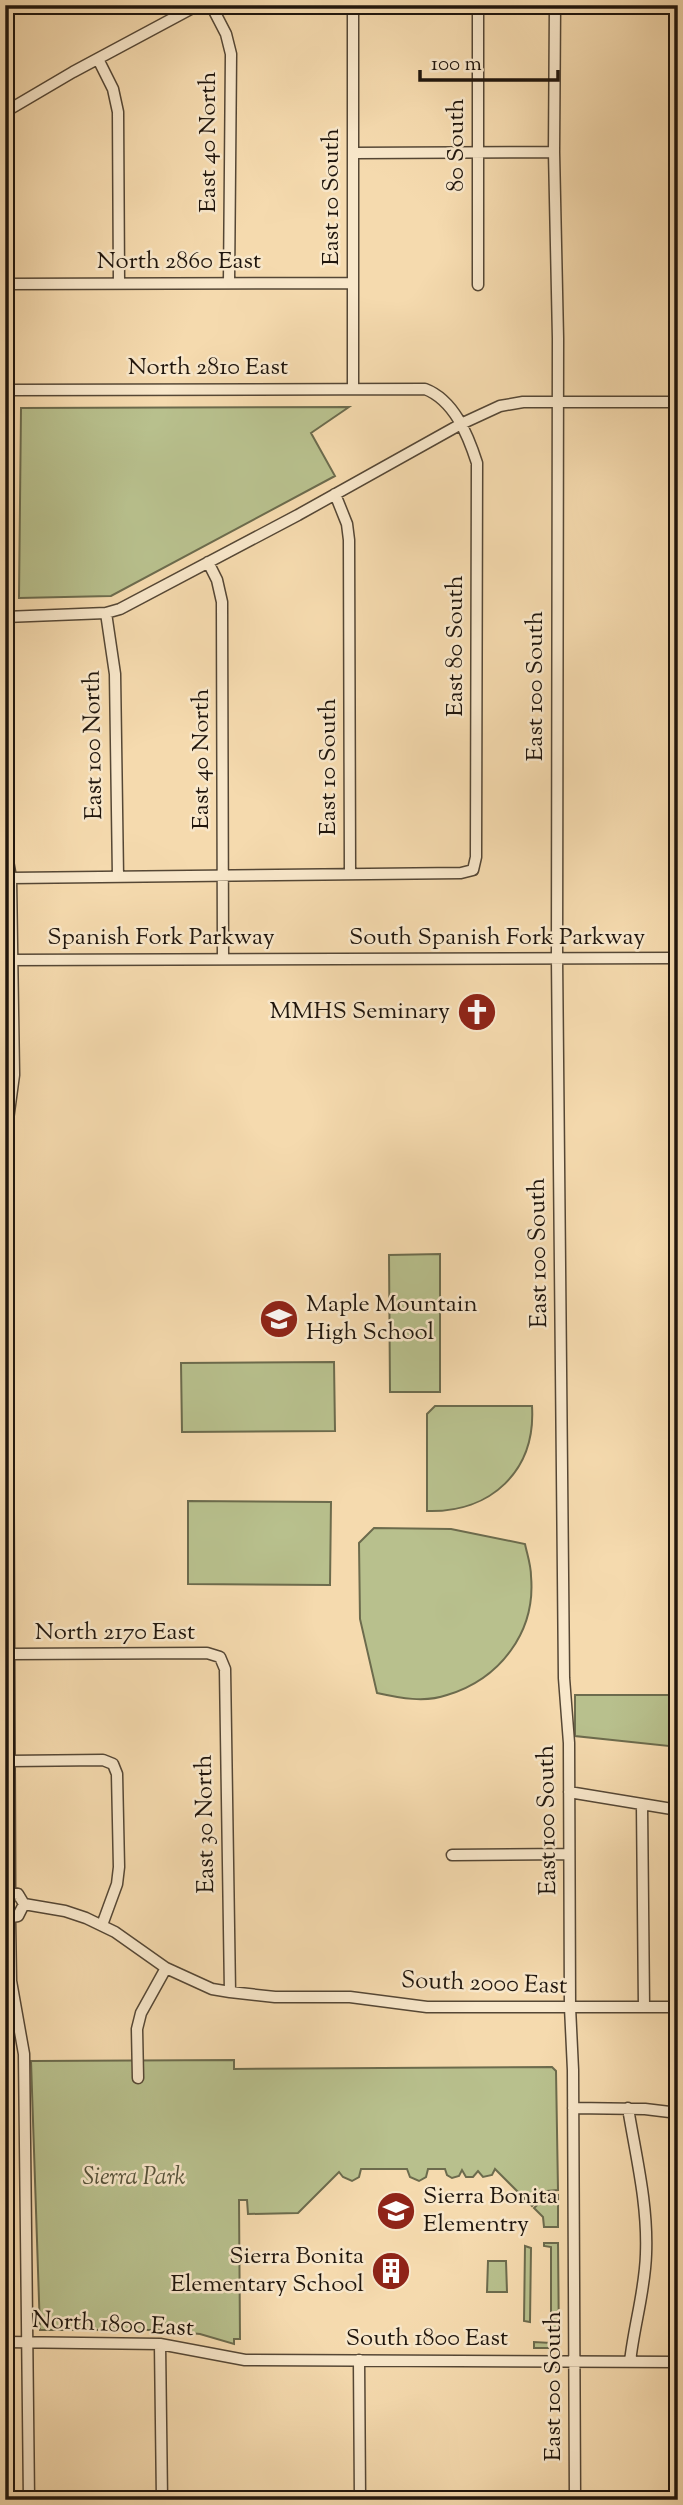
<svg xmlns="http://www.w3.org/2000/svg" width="683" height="2505" font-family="'Sorts Mill Goudy',serif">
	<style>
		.green { fill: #b8c08d; stroke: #6c6b4d; stroke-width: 2 }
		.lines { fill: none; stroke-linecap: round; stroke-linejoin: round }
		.minor-casing { stroke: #554735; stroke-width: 13 }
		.minor { stroke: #f8e7ca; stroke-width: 10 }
		.rail-casing { stroke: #20160d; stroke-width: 5 }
		.rail { stroke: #f8e7ca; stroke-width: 2.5; stroke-dasharray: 8; stroke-linecap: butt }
		.labels { text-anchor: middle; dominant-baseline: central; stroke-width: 5; stroke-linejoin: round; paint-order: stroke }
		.street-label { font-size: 24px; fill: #20160d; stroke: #f8e7ca }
		.poi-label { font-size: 24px; fill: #20160d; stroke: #f8e7ca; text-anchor: end }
		.park-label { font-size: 24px; font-style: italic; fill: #55523a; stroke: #f8e7ca }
	</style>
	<rect width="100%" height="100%" fill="#f5daae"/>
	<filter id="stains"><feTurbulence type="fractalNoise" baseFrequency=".00286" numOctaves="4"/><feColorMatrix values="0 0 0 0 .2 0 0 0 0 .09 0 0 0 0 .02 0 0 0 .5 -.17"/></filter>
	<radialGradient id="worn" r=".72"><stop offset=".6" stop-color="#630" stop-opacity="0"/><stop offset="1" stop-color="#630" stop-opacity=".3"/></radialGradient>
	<path class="green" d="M349 407 311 433 335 476 111 596 19 598 21 408Z
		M440 1254V1392H390L389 1255Z
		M334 1362 335 1431 182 1432 181 1363Z
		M435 1406H532C536 1471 491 1513 427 1511V1414Z
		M188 1501 331 1502 330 1585 188 1584Z
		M374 1528 451 1529 525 1544C527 1554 531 1565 531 1576 536 1632 500 1679 447 1695 425 1703 400 1698 377 1693L360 1619 359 1543Z
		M575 1695H678V1747L575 1736Z
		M234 2060V2069L552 2067 556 2071 558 2190 547 2191 532 2206 495 2169 492 2175 483 2177 478 2171 473 2177H466L462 2170 459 2176 452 2178 447 2175 445 2169H428L426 2177 419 2181 410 2177 407 2169H361L359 2177 352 2181 343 2177 339 2172 298 2213 248 2214 247 2200H239L240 2339H234V2344L200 2334 161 2330H40L31 2061Z
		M549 2194 558 2195V2227H544L543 2217 534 2208Z
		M544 2243H558L559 2346 557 2348H534V2342L551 2343V2247L544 2246Z
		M525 2246 531 2248 530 2322 524 2321Z
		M488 2261H506L507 2292H487Z"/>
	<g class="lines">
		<g class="minor-casing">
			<path id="minor" d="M211 5 226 34 231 54 229 283
				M353 5V389
				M555 5 554 152 558 338 557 958 564 1678 569 1743 570 2007 573 2070 575 2500
				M98 59 113 89 118 112 119 283
				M5 112 73 72 198 5
				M354 153 554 152
				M5 284 353 283
				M478 285V5
				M5 390 425 389C454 400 468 435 477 463L476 857 473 870 461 873 11 878
				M335 494 347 524 349 540 350 874
				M208 562 217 580 222 602 223 958
				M106 613 115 674 118 877
				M5 617 106 613 120 609 298 515 461 424 500 406 523 402H678
				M5 844 11 878 14 1075 7 1127 10 1891
				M5 960 678 958
				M10 1654 207 1653 220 1657 225 1669 230 1992
				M10 1761 103 1760 113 1764 117 1774 119 1867 117 1884 102 1925
				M569 1792 678 1810
				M642 1805 644 2007
				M452 1855 568 1854
				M5 1892 18 1894 24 1904 18 1916 5 1918
				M24 1904 65 1911 86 1918 115 1932 166 1968 212 1989 230 1992 275 1997H350L427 2007H678
				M10 1919 11 1981 24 2054 29 2500
				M138 2078 137 2029 141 2013 166 1968
				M573 2108 645 2109 678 2113
				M628 2108C636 2157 648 2204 646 2254 645 2291 634 2325 630 2362
				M5 2342 160 2344 245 2360 678 2362
				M160 2344 162 2500
				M359 2360 360 2500"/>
		</g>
		<use href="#minor" class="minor"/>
		<g class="rail-casing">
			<path id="rail" d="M5 15 23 5"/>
		</g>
		<use href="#rail" class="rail"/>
	</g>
	<defs>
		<g id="church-disc" transform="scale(2.0125)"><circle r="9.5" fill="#8f2418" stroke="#f8e7ca"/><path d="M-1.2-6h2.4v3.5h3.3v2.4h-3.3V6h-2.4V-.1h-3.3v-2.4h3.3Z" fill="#fff"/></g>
		<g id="school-disc" transform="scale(2.0125)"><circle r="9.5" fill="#8f2418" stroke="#f8e7ca"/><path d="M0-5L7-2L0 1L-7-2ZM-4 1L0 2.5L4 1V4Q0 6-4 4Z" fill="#fff"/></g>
		<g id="building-disc" transform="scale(2.0125)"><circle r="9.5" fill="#8f2418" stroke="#f8e7ca"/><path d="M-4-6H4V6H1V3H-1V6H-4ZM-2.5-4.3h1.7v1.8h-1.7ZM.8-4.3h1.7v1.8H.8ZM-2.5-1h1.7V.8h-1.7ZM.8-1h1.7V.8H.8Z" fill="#fff"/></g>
	</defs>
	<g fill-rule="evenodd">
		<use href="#church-disc" x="477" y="1012"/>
		<use href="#school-disc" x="279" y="1319"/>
		<use href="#school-disc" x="396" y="2211"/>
		<use href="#building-disc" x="391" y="2271"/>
	</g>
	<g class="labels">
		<g class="street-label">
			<text transform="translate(209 142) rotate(-90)">East 40 North</text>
			<text transform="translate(457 145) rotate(-90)">80 South</text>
			<text transform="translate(332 197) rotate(-90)">East 10 South</text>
			<text x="179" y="262">North 2860 East</text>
			<text x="208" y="368">North 2810 East</text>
			<text transform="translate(456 646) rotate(-90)">East 80 South</text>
			<text transform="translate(536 686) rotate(-90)">East 100 South</text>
			<text transform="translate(94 745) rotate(-91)">East 100 North</text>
			<text transform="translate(202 759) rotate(-90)">East 40 North</text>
			<text transform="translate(329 767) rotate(-90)">East 10 South</text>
			<text x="161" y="938">Spanish Fork Parkway</text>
			<text x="497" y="938">South Spanish Fork Parkway</text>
			<text transform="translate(539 1253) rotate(-91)">East 100 South</text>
			<text x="115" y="1633">North 2170 East</text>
			<text transform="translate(548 1820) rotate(-91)">East 100 South</text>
			<text transform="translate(206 1824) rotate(-91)">East 30 North</text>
			<text transform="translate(484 1984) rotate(2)">South 2000 East</text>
			<text transform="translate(113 2325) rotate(3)">North 1800 East</text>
			<text x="427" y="2339">South 1800 East</text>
			<text transform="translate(554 2386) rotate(-90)">East 100 South</text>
		</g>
		<g class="poi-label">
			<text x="450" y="1012">MMHS Seminary</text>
			<text x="306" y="1305" text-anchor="start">Maple Mountain<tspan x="306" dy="28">High School</tspan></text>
			<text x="423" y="2197" text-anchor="start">Sierra Bonita<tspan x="423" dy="28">Elementry</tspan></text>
			<text x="364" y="2257">Sierra Bonita<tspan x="364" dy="28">Elementary School</tspan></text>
		</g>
		<g class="park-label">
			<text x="134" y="2178">Sierra Park</text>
		</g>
	</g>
	<rect width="683" height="2505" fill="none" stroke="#f5daae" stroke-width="28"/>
	<rect x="7" y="7" width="669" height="2491" fill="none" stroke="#20160d" stroke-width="3.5"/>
	<rect x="14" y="14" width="655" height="2477" fill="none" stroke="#20160d" stroke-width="2"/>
	<path d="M420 70v10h138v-10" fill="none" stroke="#20160d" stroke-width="3.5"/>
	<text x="431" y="70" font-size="21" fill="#20160d" stroke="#f8e7ca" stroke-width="5" paint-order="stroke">100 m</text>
	<rect width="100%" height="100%" filter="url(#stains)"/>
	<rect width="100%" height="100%" fill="url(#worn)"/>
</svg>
